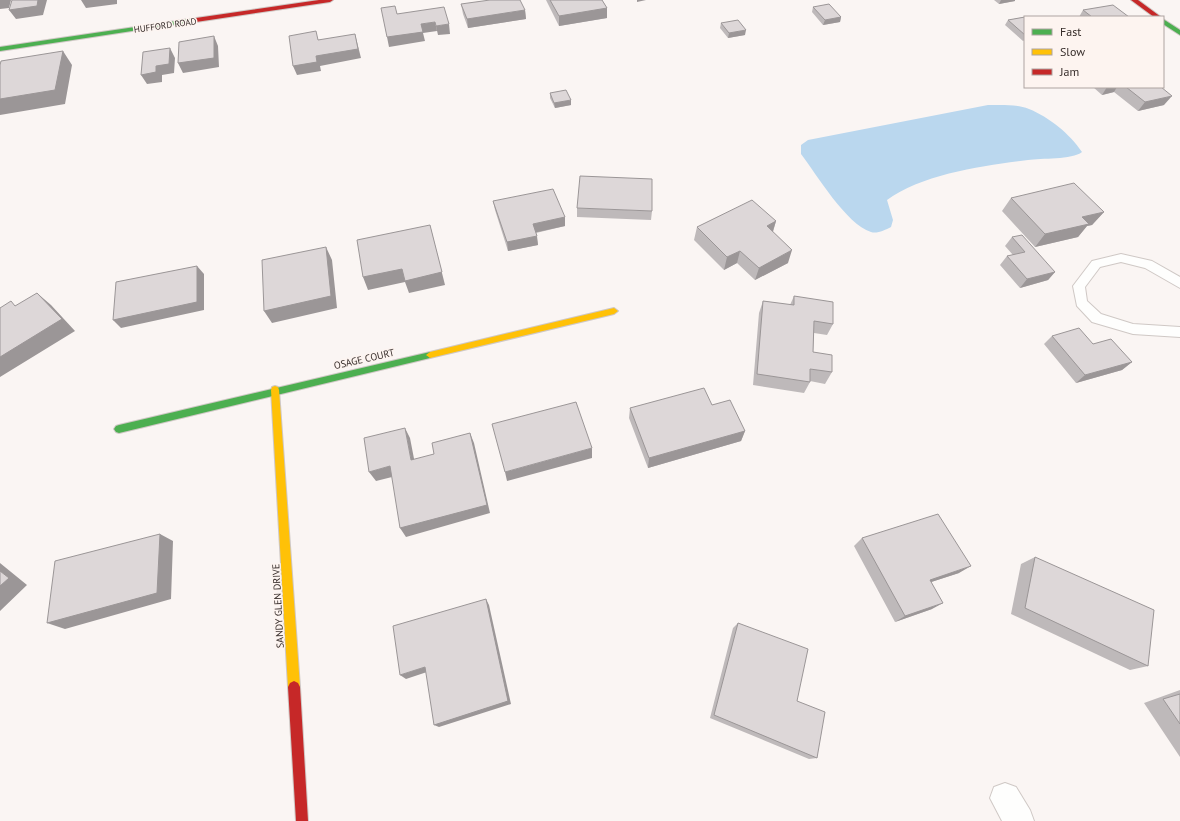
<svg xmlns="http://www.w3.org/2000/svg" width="1180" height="821" font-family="'PT Sans',sans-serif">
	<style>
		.water { fill: #bad7ee }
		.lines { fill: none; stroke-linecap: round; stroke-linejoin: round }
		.lane-casing { stroke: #cfc8c5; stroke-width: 2 }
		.street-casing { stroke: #cfc8c5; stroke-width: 2 }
		.fast-casing { stroke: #cfc8c5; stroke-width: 2 }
		.slow-casing { stroke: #cfc8c5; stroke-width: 2 }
		.jam-casing { stroke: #cfc8c5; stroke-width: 2 }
		.lane { fill: #fefefd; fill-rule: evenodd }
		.street { fill: #fefefd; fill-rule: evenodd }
		.fast { fill: #4caf50; fill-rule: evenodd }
		.slow { fill: #ffc107; fill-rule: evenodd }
		.jam { fill: #c62828; fill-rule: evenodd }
		.wall { fill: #beb9ba }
		.shaded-wall { fill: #9b9697 }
		.building { fill: #ddd7d8; stroke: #9b9697 }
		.labels { text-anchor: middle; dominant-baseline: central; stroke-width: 3; stroke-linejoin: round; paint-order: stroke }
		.far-street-label { font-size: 9px; fill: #362d2a; stroke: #fdf4f0 }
		.street-label { font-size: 10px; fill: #362d2a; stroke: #fdf4f0 }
	</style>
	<rect width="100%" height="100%" fill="#faf5f3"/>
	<path class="water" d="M988 105C1002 105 1016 104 1029 109 1049 117 1070 134 1082 152 1072 160 1041 158 1028 160 986 165 922 174 887 200L893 220 891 227C885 230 877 234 871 232 846 224 817 175 801 154V145L808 140Z"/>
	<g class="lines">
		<g class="lane-casing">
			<path id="lane" d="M1121 254 1152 261 1180 277V288L1145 268 1121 262 1100 267 1085 287 1087 301 1101 314 1133 324 1180 327V337L1133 334 1092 322 1077 306 1073 286 1092 261Z"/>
		</g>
		<g class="street-casing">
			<path id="street" d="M1005 783 1016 787 1030 810 1034 821H1002L990 798 994 787Z"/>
		</g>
		<g class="fast-casing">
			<path id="fast" d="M196 18 198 19V21L0 51V47Z
				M1163 19 1180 30V35L1163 24Z
				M430 352 434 355 430 358 119 433 116 432 114 429 116 426 119 425Z"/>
		</g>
		<g class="slow-casing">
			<path id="slow" d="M614 308 618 311 614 314 430 358 426 355 430 352Z
				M275 386 278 387 279 390 300 687 298 691 294 693 290 691 288 687 271 390 272 387Z"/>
		</g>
		<g class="jam-casing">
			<path id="jam" d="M319 0H333L330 2 196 22 193 20 196 18Z
				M1131 0H1138L1161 17H1154Z
				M294 681 298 683 300 687 308 821H296L288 687 290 683Z"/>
		</g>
		<use href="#lane" class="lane"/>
		<use href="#street" class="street"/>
		<use href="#fast" class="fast"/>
		<use href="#slow" class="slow"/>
		<use href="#jam" class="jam"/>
	</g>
	<path class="wall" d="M546 0H602L607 8V18L559 26Z
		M994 0H1015V1L999 4Z
		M461 4 525 10 526 19 468 28 463 14Z
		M813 7 841 17 840 22 823 25 812 12Z
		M1083 10 1129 17H1079Z
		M1025 17V40L1023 41 1005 25 1008 20Z
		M721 23 745 35 728 38 720 28Z
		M1093 87H1161L1164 105 1138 111 1114 92 1102 95Z
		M550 93 571 105 555 108 550 98Z
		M1011 198 1104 212 1092 225 1087 226 1078 237 1035 247 1002 211Z
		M493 201 565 217V226L536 233 538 245 508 251 495 210Z
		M577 208 652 211 651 220 577 217Z
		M776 221 773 232 788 263 755 280 737 263 724 270 694 240 697 227Z
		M1012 237 1055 272 1048 280 1020 288 1000 265 1007 256 1013 255 1005 246Z
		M794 296 833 324 827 335 814 333 813 352 832 372 825 384 810 381V382L804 393 753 385 759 313 763 301 790 305Z
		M1052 336 1093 344 1132 362 1122 370 1076 383 1044 344Z
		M712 405 745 431 741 441 648 468 629 418 630 408Z
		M862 538 959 573 931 582 932 609 895 622 854 546Z
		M1035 557 1148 666 1130 670 1011 614 1021 564Z
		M738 623 797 701 817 758 809 759 710 718 733 628Z
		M1180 690V757L1144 703Z"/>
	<path class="shaded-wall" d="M0 0H11L9 8 0 9Z
		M38 0H47L43 15 16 19 9 10Z
		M81 0H117V4L86 8Z
		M637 0H646L637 2Z
		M1001 0H1015V1L999 4Z
		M607 8V18L559 26V16Z
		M525 10 526 19 468 28 467 19Z
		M841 17 840 22 823 25 825 20Z
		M435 22 437 31 423 33 425 41 389 47 387 37 421 24Z
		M449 24 450 34 438 35 436 26Z
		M746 30 745 35 728 38 729 33Z
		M355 34 361 58 320 66 321 71 297 75 293 66 316 56Z
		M214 36 218 46 219 67 183 73 178 63Z
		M170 48 175 58 174 73 162 75V82L147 84 141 75 156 66Z
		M63 51 72 65 65 104 0 115V99Z
		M1107 87H1117L1114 92 1102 95Z
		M1172 96 1164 105 1138 111 1145 102Z
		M571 100V105L555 108 554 103Z
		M1104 212 1092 225 1087 226 1078 237 1035 247 1045 234 1082 217Z
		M565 217V226L533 233V224Z
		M776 221 772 234 767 226Z
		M430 225 445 285 409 293 405 282 368 290 363 277Z
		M537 236 538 245 508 251 507 242Z
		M326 247 332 260 337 308 272 323 264 311Z
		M792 250 788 263 755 280 759 268Z
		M740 251 737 263 724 270 727 257Z
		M197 266 204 274V310L121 328 113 320Z
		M1055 272 1048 280 1020 288 1027 279Z
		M37 293 51 305 75 331 0 377V357Z
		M1132 362 1122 370 1076 383 1085 375Z
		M405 428 410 438 416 469 411 460Z
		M745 431 741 441 648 468 649 458Z
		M470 433 474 443 490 513 406 537 400 528Z
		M592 448V458L507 481 505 472Z
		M390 466 396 476 376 481 369 472Z
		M160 534 173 541 171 599 65 629 47 623Z
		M0 563 27 585 0 611Z
		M971 566 959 573 919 586 930 580Z
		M486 599 489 605 511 704 439 727 434 725Z
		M943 603 932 609 895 622 905 616Z
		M425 667 430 671 406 679 400 675Z"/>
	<path class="building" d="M12 0H38L37 6 9 10Z
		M490 0H520L525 10 467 19 461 4Z
		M550 0H602L607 8 559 16Z
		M829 4 841 17 825 20 813 7Z
		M1113 5 1129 17H1092L1083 10Z
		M395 6 397 14 444 7 449 24 436 26 435 22 421 24 423 32 387 37 381 8Z
		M1025 17V35L1008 20Z
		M738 20 746 30 729 33 721 23Z
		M316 31 318 40 355 34 358 49 316 56 317 62 293 66 289 36Z
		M214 36V58L178 63 179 42Z
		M170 48 169 64 156 66V72L141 75 143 52Z
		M63 51 55 90 0 99V65L1 61Z
		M1126 87H1161L1172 96 1145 102Z
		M566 90 571 100 554 103 550 93Z
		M580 176 652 179V211L577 208Z
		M1074 183 1104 212 1082 217 1089 224 1045 234 1011 198Z
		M553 189 565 217 533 224 537 236 507 242 493 201Z
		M752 200 776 221 767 226 792 250 759 268 740 251 727 257 697 227Z
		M430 225 442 272 405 281 402 269 363 277 357 240Z
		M1022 235 1055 272 1027 279 1007 256 1025 252 1012 237Z
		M326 247 331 296 264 311 262 260Z
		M197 266V302L113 320 116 282Z
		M37 293 62 319 0 357V308L11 301 15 306Z
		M794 296 833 302V324L814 321 813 352 832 355V372L810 369V382L757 374 763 301 794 305Z
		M1079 328 1093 344 1111 339 1132 362 1085 375 1052 336Z
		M704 388 712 405 730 400 745 431 649 458 630 408Z
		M576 402 592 448 505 472 492 424Z
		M405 428 411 460 434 454 432 443 470 433 487 505 400 528 390 466 369 472 364 438Z
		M938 514 971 566 930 580 943 603 905 616 862 538Z
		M160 534 157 593 47 623 55 561Z
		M1035 557 1154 610 1148 666 1025 608Z
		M0 571 9 578 0 586Z
		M486 599 508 701 434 725 425 667 400 675 393 626Z
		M738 623 808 649 797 701 825 712 817 758 714 715Z
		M1180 694V724L1163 699Z"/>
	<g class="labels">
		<g class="far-street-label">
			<text transform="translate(165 25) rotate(-8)">HUFFORD ROAD</text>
		</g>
		<g class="street-label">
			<text transform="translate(364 359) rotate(-13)">OSAGE COURT</text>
			<text transform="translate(278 606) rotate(-93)">SANDY GLEN DRIVE</text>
		</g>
	</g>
	<rect x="1024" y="16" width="140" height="72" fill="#fdf4f0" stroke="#ada4a1"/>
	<rect x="1032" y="29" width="20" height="6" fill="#4caf50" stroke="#ada4a1"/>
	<text x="1060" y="36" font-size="12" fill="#362d2a">Fast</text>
	<rect x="1032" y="49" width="20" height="6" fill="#ffc107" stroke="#ada4a1"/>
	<text x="1060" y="56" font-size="12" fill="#362d2a">Slow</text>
	<rect x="1032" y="69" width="20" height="6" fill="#c62828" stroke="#ada4a1"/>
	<text x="1060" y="76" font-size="12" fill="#362d2a">Jam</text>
</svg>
